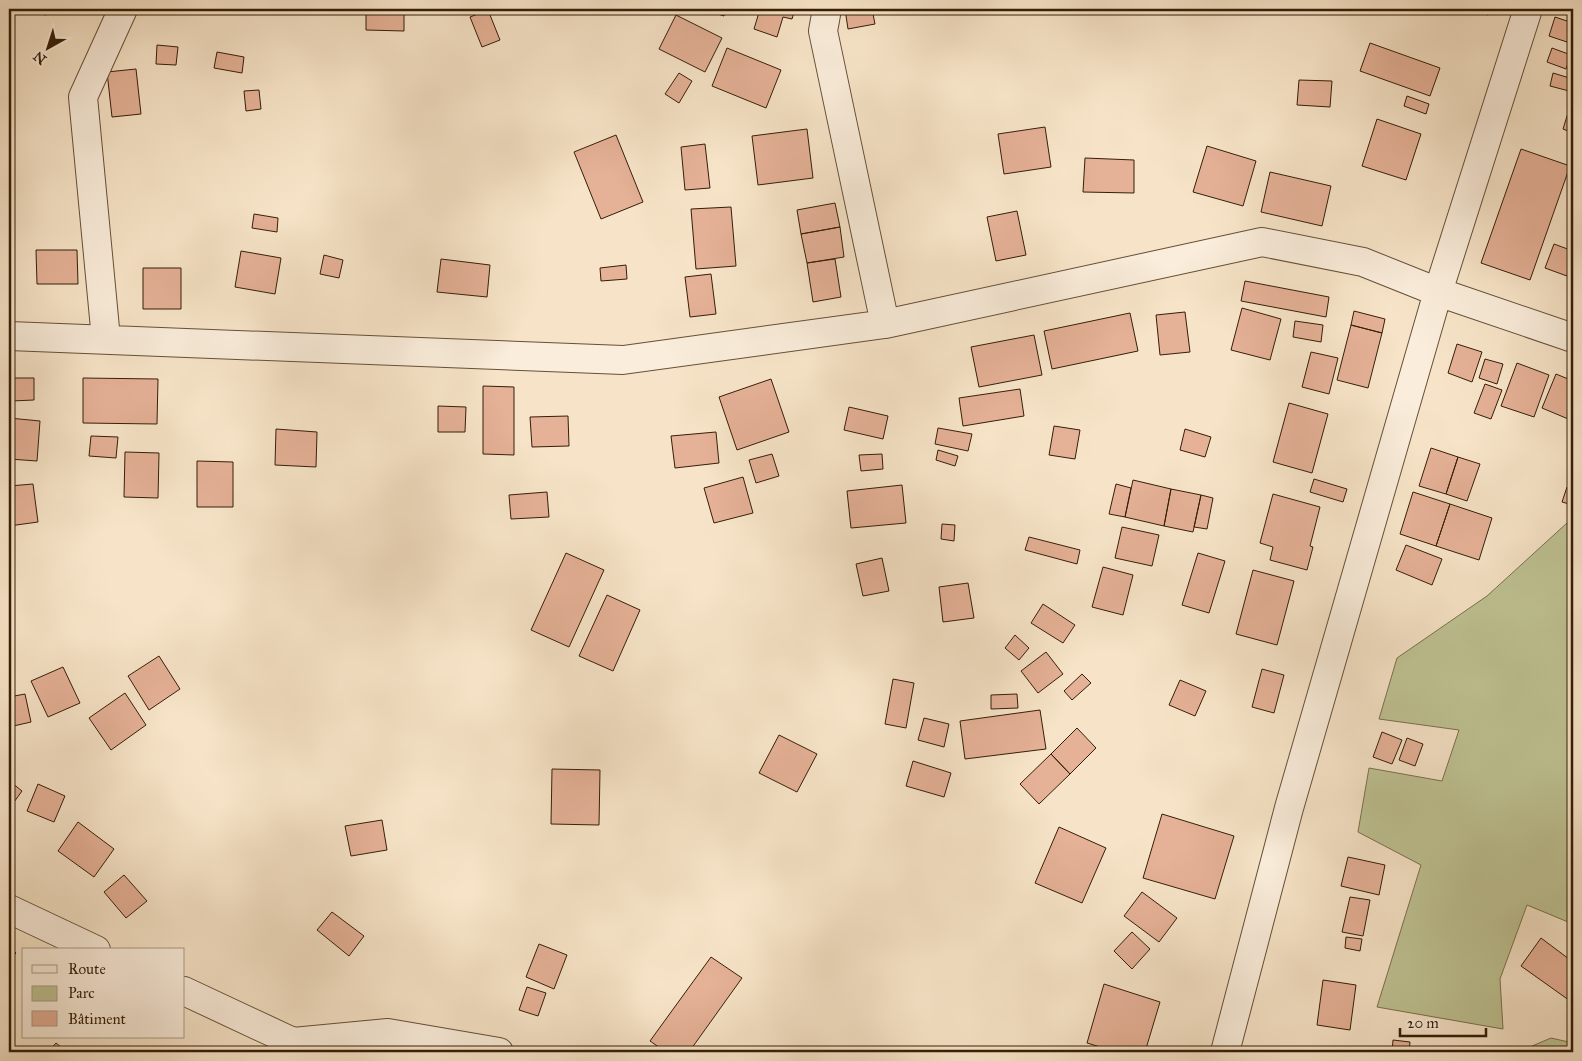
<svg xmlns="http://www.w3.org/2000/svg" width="1582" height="1061" font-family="'IM FELL Great Primer',serif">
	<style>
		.green { fill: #bfc394; stroke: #7a704e }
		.building { fill: #e5b197; stroke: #351e07 }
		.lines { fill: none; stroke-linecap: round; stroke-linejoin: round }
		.street-casing { stroke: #665037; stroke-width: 30 }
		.street { stroke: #faeddb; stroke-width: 28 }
	</style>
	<rect width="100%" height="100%" fill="#f7e4c8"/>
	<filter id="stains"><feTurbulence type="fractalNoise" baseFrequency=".004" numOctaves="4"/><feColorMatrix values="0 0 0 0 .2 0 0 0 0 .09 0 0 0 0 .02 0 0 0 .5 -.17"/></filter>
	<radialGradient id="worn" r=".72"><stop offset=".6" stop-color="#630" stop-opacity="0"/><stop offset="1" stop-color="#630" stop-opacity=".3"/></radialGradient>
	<path class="green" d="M1567 523 1573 525V924L1527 905 1500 979 1503 1029 1377 1007 1421 865 1358 832 1369 768 1442 781 1459 730 1379 719 1397 658 1487 596Z
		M1551 1038 1573 1043V1052H1509H1518Z"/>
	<path class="building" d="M22 9H47L46 15Z
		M366 9H404V31L366 30Z
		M702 9H727L724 16Z
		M759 9H795L792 19 783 17 777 37 754 29 760 9Z
		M845 9H872L875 24 848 29Z
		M1474 9H1491L1488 15Z
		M488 10 500 40 482 47 470 17Z
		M676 15 722 38 705 72 659 49Z
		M1555 17 1573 23V44L1549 36Z
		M1370 43 1440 68 1430 96 1360 71Z
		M157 45 178 47 176 65 156 64Z
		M727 48 781 70 766 108 712 86Z
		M1552 48 1571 55 1566 69 1547 62Z
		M217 52 244 57 242 73 214 68Z
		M136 69 141 114 112 117 107 72Z
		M679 73 692 81 679 103 665 94Z
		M1553 73 1573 79V92L1550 86Z
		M1299 80 1332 81 1330 107 1297 105Z
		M259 90 261 109 246 111 244 91Z
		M1407 96 1429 104 1426 114 1404 106Z
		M1572 100 1573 101V133L1563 129Z
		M1377 119 1421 134 1406 180 1362 166Z
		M1045 127 1051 167 1004 174 998 134Z
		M807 129 813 178 758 185 752 136Z
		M616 135 643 202 601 219 574 152Z
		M705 144 710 188 685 190 681 147Z
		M1207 146 1256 161 1243 206 1193 192Z
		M1521 149 1570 166 1530 280 1481 263Z
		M1085 158 1134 160V193L1083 192Z
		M1270 172 1331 186 1322 226 1261 212Z
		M835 203 840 227 801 234 797 210Z
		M731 207 736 266 696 269 691 209Z
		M1017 211 1026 255 996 261 987 217Z
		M254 214 278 218 277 232 252 228Z
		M840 227 844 257 807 263 801 234Z
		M1554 244 1573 251V259L1567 276 1545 268Z
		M36 250H77L78 284H37Z
		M241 251 281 258 275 294 235 287Z
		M324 255 343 260 339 278 320 274Z
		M441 259 490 265 487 297 437 292Z
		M835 259 841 297 813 302 807 263Z
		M626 265 627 279 601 281 600 268Z
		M143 268H181V309H143Z
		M711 274 716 314 690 317 685 277Z
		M1245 281 1329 297 1326 317 1241 301Z
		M1242 308 1281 319 1270 360 1231 350Z
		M1354 311 1385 319 1382 333 1351 325Z
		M1185 312 1190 352 1160 355 1156 315Z
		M1130 313 1138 351 1052 369 1044 331Z
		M1295 321 1323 325 1321 342 1293 337Z
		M1351 325 1382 333 1368 388 1337 380Z
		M1034 335 1042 375 979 387 971 347Z
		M1457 344 1482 352 1472 382 1448 373Z
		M1311 352 1338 358 1329 394 1302 387Z
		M1485 359 1503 364 1497 384 1479 378Z
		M1517 363 1549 375 1534 417 1501 406Z
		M1556 374 1573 381V421L1542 408Z
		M11 378H34V400L11 401Z
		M83 378 158 379 157 424 83 423Z
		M771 379 789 432 737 450 719 397Z
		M1485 384 1502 390 1491 419 1474 413Z
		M483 386 514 387V455L483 454Z
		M1020 389 1024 416 963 426 959 398Z
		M1289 403 1328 414 1312 473 1273 462Z
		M438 406 466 407 465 432H438Z
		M849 407 888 416 883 439 844 430Z
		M568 416 569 446 532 447 530 417Z
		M9 418 40 421 37 461 9 459Z
		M1054 426 1080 430 1075 459 1049 455Z
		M938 428 972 434 968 451 935 444Z
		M276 429 317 432 316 467 275 465Z
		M1185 429 1211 437 1205 457 1180 450Z
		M716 432 719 463 675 468 671 436Z
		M91 436 118 437 116 458 89 456Z
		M1431 448 1458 457 1446 494 1419 486Z
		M938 450 958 456 955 466 936 460Z
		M125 452 159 453 158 498 124 497Z
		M772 454 779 476 756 483 749 460Z
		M882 454 883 469 861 471 859 455Z
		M1458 457 1480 464 1467 501 1446 494Z
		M197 461 233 462V507H197Z
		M743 477 753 513 714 523 704 488Z
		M1314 479 1347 489 1343 502 1310 492Z
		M1133 480 1171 489 1164 526 1125 517Z
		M33 484 38 522 9 526V486Z
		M1116 484 1131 488 1125 517 1109 514Z
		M902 485 906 523 851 528 847 491Z
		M1567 487 1573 489V505L1562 502Z
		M1171 489 1201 495 1193 532 1164 526Z
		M547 492 549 517 511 519 509 495Z
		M1413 492 1450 504 1436 546 1400 534Z
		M1273 494 1320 507 1310 546 1313 547 1307 570 1270 560 1273 547 1260 543Z
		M1201 495 1213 498 1207 529 1194 527Z
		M1450 504 1492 518 1479 560 1436 546Z
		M942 524 955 525 954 541 941 539Z
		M1122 527 1159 535 1152 566 1115 558Z
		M1029 537 1080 550 1077 564 1025 550Z
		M1406 545 1442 559 1432 585 1396 570Z
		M566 553 604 570 569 647 531 630Z
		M1198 553 1225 561 1209 613 1182 605Z
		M882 558 889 591 863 596 856 564Z
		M1103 567 1133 575 1123 615 1092 607Z
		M1253 570 1294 581 1277 645 1236 634Z
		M968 583 974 618 943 622 939 587Z
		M607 595 640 610 613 671 579 656Z
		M1043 604 1075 625 1063 643 1031 623Z
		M1015 635 1029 648 1019 660 1005 648Z
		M1046 652 1063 674 1038 693 1021 671Z
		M159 656 180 689 149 710 128 676Z
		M63 667 80 703 48 717 31 681Z
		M1262 669 1284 675 1274 713 1252 707Z
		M1082 674 1091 683 1072 700 1064 691Z
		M893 679 914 683 906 728 885 724Z
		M1180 680 1206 691 1195 716 1169 705Z
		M125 693 146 725 111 750 89 718Z
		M25 694 31 722 9 727V697Z
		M1017 694 1018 708 991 709V695Z
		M1040 710 1046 749 965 759 960 721Z
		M924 718 949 724 944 747 918 740Z
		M1077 728 1096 748 1070 774 1051 754Z
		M1382 732 1402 740 1392 764 1373 757Z
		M779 735 817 754 797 792 759 773Z
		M1407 738 1423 744 1415 766 1399 760Z
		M1051 754 1070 774 1039 804 1020 784Z
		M913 761 951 773 944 797 906 786Z
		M552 769 600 770 599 825 551 824Z
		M12 783 22 791 9 809V787Z
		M38 784 65 796 54 822 27 811Z
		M1162 814 1234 836 1215 899 1143 878Z
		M382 820 387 850 351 856 345 826Z
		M78 822 114 849 94 877 58 851Z
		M1059 827 1106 848 1082 903 1035 883Z
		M1348 857 1385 865 1379 895 1341 886Z
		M124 875 147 901 126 918 104 892Z
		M1142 892 1177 918 1159 942 1124 916Z
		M1350 897 1370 900 1363 936 1342 932Z
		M332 912 364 936 349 956 317 930Z
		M1132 932 1150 949 1132 969 1114 951Z
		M1346 937 1362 939 1360 951 1345 948Z
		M1541 938 1573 962V1003L1521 966Z
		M539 944 567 955 554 989 526 977Z
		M9 947 16 953 9 961Z
		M711 957 742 978 689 1052H666L650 1041Z
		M1323 980 1356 985 1350 1030 1317 1025Z
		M1104 984 1160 1002 1145 1052H1117L1087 1043Z
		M527 987 546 993 538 1016 519 1010Z
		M1393 1040 1410 1042 1409 1052H1392Z
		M56 1043 67 1052H48Z"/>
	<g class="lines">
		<g class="street-casing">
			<path id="street" d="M827 9 823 31 885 324
				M9 336 623 360 885 324 1262 242 1363 262 1438 292 1573 338
				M106 339 83 97 123 9
				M9 909 96 950
				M184 991 293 1042 388 1033 499 1052
				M1225 1052 1289 808 1438 292 1528 9"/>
		</g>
		<use href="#street" class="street"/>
	</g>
	<rect width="1582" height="1061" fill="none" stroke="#f7e4c8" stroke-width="30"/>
	<rect x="10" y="10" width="1562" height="1041" fill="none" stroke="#351e07" stroke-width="2.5"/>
	<rect x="15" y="15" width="1552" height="1031" fill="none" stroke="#351e07"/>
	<rect x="22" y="948" width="162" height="90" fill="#faeddb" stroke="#ab9a86"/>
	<rect x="32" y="965" width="25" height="8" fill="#faeddb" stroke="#ab9a86"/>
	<text x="68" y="974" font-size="15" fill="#351e07">Route</text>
	<rect x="32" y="986" width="25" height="15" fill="#bfc394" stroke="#ab9a86"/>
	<text x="68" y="998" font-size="15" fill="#351e07">Parc</text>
	<rect x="32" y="1011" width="25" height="15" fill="#e5b197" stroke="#ab9a86"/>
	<text x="68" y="1024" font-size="15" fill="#351e07">Bâtiment</text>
	<g transform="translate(48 48) rotate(219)" stroke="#faeddb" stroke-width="4" paint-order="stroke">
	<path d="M0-4L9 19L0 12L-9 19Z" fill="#351e07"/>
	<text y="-8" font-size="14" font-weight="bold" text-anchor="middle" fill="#351e07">N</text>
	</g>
	<path d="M1400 1028v8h86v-8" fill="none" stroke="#351e07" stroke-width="2.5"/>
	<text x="1407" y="1028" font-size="15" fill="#351e07" stroke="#faeddb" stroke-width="4" paint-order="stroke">20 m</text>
	<rect width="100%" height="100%" filter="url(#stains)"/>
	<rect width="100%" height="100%" fill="url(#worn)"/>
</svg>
